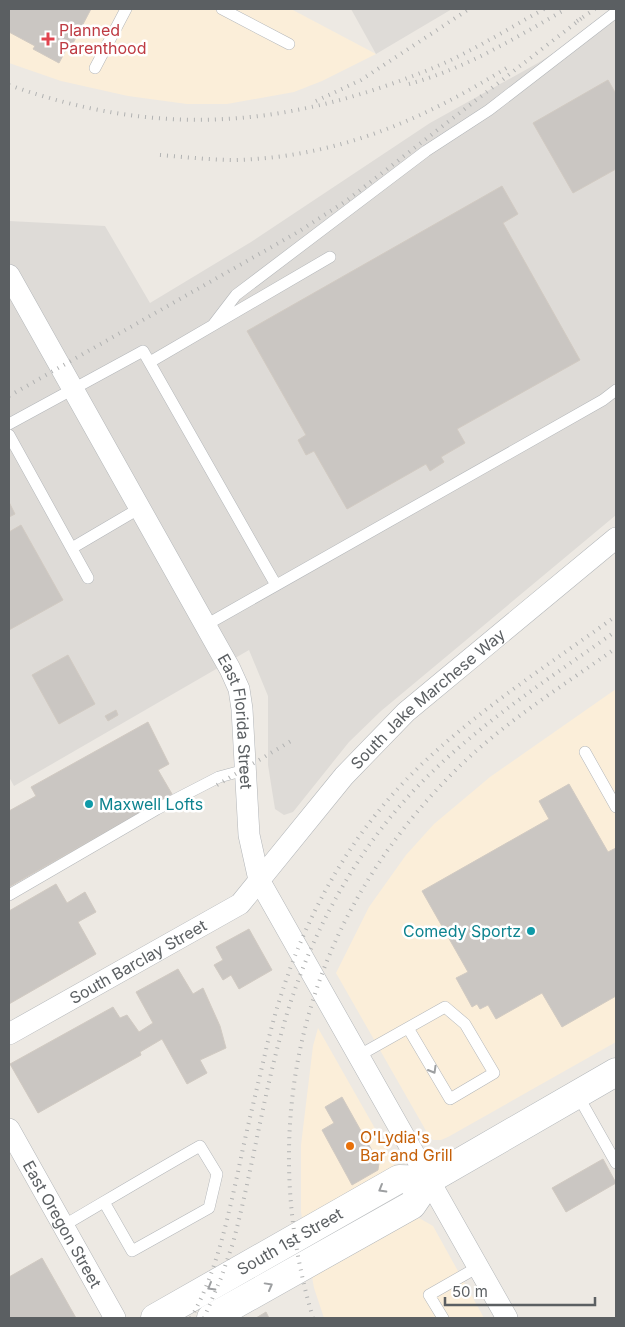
<svg xmlns="http://www.w3.org/2000/svg" width="625" height="1327" font-family="Inter,sans-serif">
	<style>
		.commercial { fill: #fbeed9 }
		.industrial { fill: #dedbd7 }
		.building { fill: #cac6c2; stroke: #d1cac2 }
		.lines { fill: none; stroke-linecap: round; stroke-linejoin: round }
		.lane-casing { stroke: #b3b6b9; stroke-width: 12 }
		.street-casing { stroke: #b3b6b9; stroke-width: 22 }
		.secondary-casing { stroke: #b2b6b9; stroke-width: 29 }
		.lane { stroke: #fff; stroke-width: 11 }
		.street { stroke: #fff; stroke-width: 21 }
		.secondary { stroke: #fff; stroke-width: 28 }
		.rail { stroke: #b1b2b2; stroke-width: 4; stroke-dasharray: 1 6; stroke-linecap: butt }
		.oneway { stroke: #9d9fa1 }
		.health-dot { fill: #e0444e; stroke: #fff; stroke-width: 2 }
		.culture-dot { fill: #0f9aa8; stroke: #fff; stroke-width: 2 }
		.food-dot { fill: #e8710a; stroke: #fff; stroke-width: 2 }
		.labels { text-anchor: middle; dominant-baseline: central; stroke-width: 5; stroke-linejoin: round; paint-order: stroke }
		.health-label { font-size: 16px; fill: #be3a42; stroke: #fff; text-anchor: start }
		.street-label { font-size: 16px; fill: #5b5f62; stroke: #fff }
		.culture-label { font-size: 16px; fill: #0d838f; stroke: #fff; text-anchor: start }
		.food-label { font-size: 16px; fill: #c56008; stroke: #fff; text-anchor: start }
	</style>
	<rect width="100%" height="100%" fill="#ede9e3"/>
	<path class="commercial" d="M9 9H291L376 54 322 81 294 92 227 104H187L128 96 61 81 9 63Z
		M616 689V1042L448 1137 441 1140H433L429 1136 336 973 369 907 406 855 434 824 490 777Z
		M318 1028 394 1162 395 1167 304 1229 301 1212V1145L313 1046Z
		M419 1218 433 1226 484 1318H324L314 1288 311 1271 326 1269 414 1219Z"/>
	<path class="industrial" d="M351 9H452L376 54Z
		M616 13V515L381 711 349 742 293 812 284 815 275 809 268 765V696L249 650 14 786 9 777V221L105 226 150 303 251 242 430 123 538 63Z"/>
	<path class="building" d="M9 9H91L71 47 68 46 59 63 33 49 35 46 9 32Z
		M608 80 616 94V169L573 193 533 123Z
		M502 186 518 214 503 223 580 360 457 429 465 443 441 457 444 462 430 471 426 464 347 509 314 451 306 455 298 440 306 435 247 331Z
		M9 502 15 514 9 517Z
		M21 525 63 600 9 630V532Z
		M68 655 95 704 59 724 32 675Z
		M116 710 118 715 108 721 105 716Z
		M148 722 169 764 158 770 172 794 9 887V811L36 796 31 787Z
		M569 784 608 852 616 848V996L562 1027 542 993 496 1019 488 1005 480 1009 477 1004 472 1007 456 978 468 972 422 891 549 819 539 801Z
		M56 884 67 903 85 892 96 912 78 922 96 954 9 1004V911Z
		M249 929 272 970 239 989 231 975 223 980 214 965 223 960 216 947Z
		M178 969 193 994 203 988 220 1026 226 1048 200 1060 207 1073 187 1084 162 1039 140 1052 141 1055 38 1113 10 1064 113 1007 120 1018 127 1015 139 1032 153 1023 136 992Z
		M342 1097 379 1163 378 1170 352 1185 322 1130 334 1123 325 1107Z
		M603 1159 616 1183 566 1212 552 1188Z
		M42 1258 76 1318H9V1277Z
		M266 1312 269 1318H256Z"/>
	<g class="lines">
		<g class="lane-casing">
			<path id="lane" d="M222 9 289 44
				M95 68 126 9
				M213 325 236 295 426 151 489 110 616 12
				M150 362 330 257
				M9 424 143 351 276 585
				M9 435 88 578
				M72 548 140 508
				M206 625 603 400 616 390
				M585 752 616 807
				M9 895 157 809 219 777 245 770
				M358 1056 445 1007 465 1024 494 1073 450 1099 408 1028
				M577 1094 616 1163
				M63 1226C109 1199 154 1172 200 1146L217 1174 209 1208 132 1251 104 1202
				M443 1318 429 1295 478 1267"/>
		</g>
		<g class="street-casing">
			<g id="street">
				<path id="s1" d="M9 275 230 669 239 689 242 709 249 835 259 880 507 1318"/>
				<path id="s2" d="M9 1034 240 904 344 776 406 712 616 538"/>
				<path id="s3" d="M9 1129 115 1318"/>
			</g>
		</g>
		<g class="secondary-casing">
			<g id="secondary">
				<path id="s4" d="M155 1318 399 1179 429 1180"/>
				<path d="M211 1318 412 1205 429 1180 616 1072"/>
			</g>
		</g>
		<use href="#lane" class="lane"/>
		<use href="#street" class="street"/>
		<use href="#secondary" class="secondary"/>
		<path class="rail" d="M577 21 595 9
			M409 84C467 68 515 38 566 9
			M9 85C155 137 280 129 423 72 465 56 504 31 544 9
			M316 101 361 80 469 9
			M160 155C185 157 210 160 236 160 337 157 423 120 508 67
			M9 396 298 232 346 201 582 18
			M217 785 291 741
			M191 1318C216 1274 227 1221 238 1172 246 1132 256 1093 265 1054 290 944 339 843 422 764 481 708 551 663 616 616
			M204 1318 221 1278 233 1243C254 1164 265 1082 290 1004 318 918 365 837 430 774 486 719 553 676 616 631
			M313 1318C252 1114 309 911 462 764 509 719 564 685 616 648"/>
	</g>
	<defs><path id="oneway-chevron" d="M-2-3.5L2.5 0L-2 3.5" fill="none" stroke-width="1.6" stroke-linecap="round" stroke-linejoin="round" transform="scale(1.25)"/></defs>
	<g class="oneway">
		<use href="#oneway-chevron" transform="translate(433 1070) rotate(60)"/>
		<use href="#oneway-chevron" transform="translate(382 1189) rotate(150)"/>
		<use href="#oneway-chevron" transform="translate(269 1286) rotate(-29)"/>
		<use href="#oneway-chevron" transform="translate(211 1287) rotate(150)"/>
	</g>
	<path class="health-dot" d="M45.5 31.5h5v5h5v5h-5v5h-5v-5h-5v-5h5z"/>
	<g class="culture-dot">
		<circle cx="89" cy="804" r="5"/>
		<circle cx="531" cy="931" r="5"/>
	</g>
	<circle class="food-dot" cx="350" cy="1146" r="5"/>
	<g class="labels">
		<g class="health-label">
			<text x="59" y="30">Planned<tspan x="59" dy="18">Parenthood</tspan></text>
		</g>
		<g class="street-label">
			<text stroke="none"><textPath href="#s2" startOffset="544">South Jake Marchese Way</textPath></text>
			<text stroke="none"><textPath href="#s1" startOffset="505">East Florida Street</textPath></text>
			<text stroke="none"><textPath href="#s2" startOffset="148">South Barclay Street</textPath></text>
			<text stroke="none"><textPath href="#s3" startOffset="109">East Oregon Street</textPath></text>
			<text stroke="none"><textPath href="#s4" startOffset="155">South 1st Street</textPath></text>
		</g>
		<g class="culture-label">
			<text x="99" y="804">Maxwell Lofts</text>
			<text x="521" y="931" text-anchor="end">Comedy Sportz</text>
		</g>
		<g class="food-label">
			<text x="360" y="1137">O'Lydia's<tspan x="360" dy="18">Bar and Grill</tspan></text>
		</g>
	</g>
	<rect width="625" height="1327" fill="none" stroke="#5b5f62" stroke-width="20"/>
	<path d="M445 1297v8h150v-8" fill="none" stroke="#5b5f62" stroke-width="2.5"/>
	<text x="452" y="1297" font-size="15" fill="#5b5f62" stroke="#ffffff" stroke-width="4" paint-order="stroke">50 m</text>
</svg>
